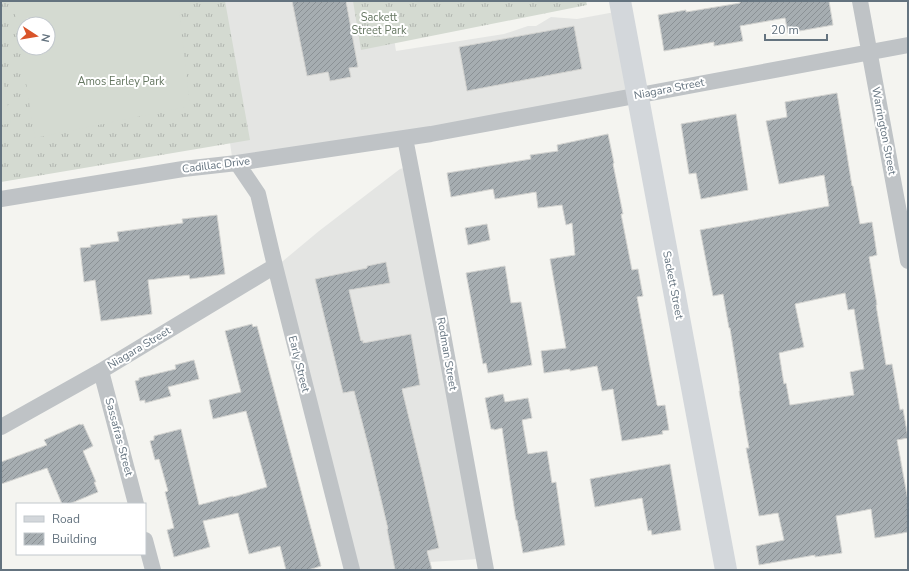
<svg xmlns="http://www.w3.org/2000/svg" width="909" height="571" font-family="'Nunito Sans',sans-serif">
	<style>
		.built { fill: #e4e5e3 }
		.grass { fill: url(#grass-tufts); fill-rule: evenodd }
		.garden { fill: #d4dad1; fill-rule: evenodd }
		.building { fill: url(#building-hatch); stroke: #d5d5d2; fill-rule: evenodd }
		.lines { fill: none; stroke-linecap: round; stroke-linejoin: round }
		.street { stroke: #bfc3c6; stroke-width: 16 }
		.secondary { stroke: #d3d7db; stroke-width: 22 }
		.labels { text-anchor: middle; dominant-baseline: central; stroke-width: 4; stroke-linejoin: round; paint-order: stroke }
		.park-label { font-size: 11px; fill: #667762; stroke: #fff }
		.street-label { font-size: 11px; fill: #64737f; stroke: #fff }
	</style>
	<defs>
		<pattern id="grass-tufts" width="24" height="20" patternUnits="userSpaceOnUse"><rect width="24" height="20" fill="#d4dad1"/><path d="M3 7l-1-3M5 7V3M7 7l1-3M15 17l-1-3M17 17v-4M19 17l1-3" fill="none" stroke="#b0b5af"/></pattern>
		<pattern id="building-hatch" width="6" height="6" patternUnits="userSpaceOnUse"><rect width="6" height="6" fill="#a6adb1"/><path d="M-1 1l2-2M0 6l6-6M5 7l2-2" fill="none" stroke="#8b9195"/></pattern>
	</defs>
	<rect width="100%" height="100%" fill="#f4f4f0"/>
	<path class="built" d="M210 1H388L396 51 504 34 528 26H536L551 17 577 19 615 12 632 95 233 164Z
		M404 168 478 559 429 562 410 570H352L276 265 283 261 319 231 400 169Z"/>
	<path class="grass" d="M1 1H225L250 140 1 182ZM24 24H48V48H24Z
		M353 1H586L587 5 361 50Z"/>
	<path class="garden" d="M13 1H178L190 106 35 138ZM24 24H48V48H24Z
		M1 68 11 123 1 125Z"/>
	<path class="building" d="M292 1H346L358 67 349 68 351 77 330 81 328 72 307 76Z
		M740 1H829L833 25 788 33 785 18 740 26 743 41 714 46V42L664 51 658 15 686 10V12L740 3Z
		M574 26 582 69 467 91 459 47Z
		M837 93 852 186H853L860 224 872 222 877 255 869 257 877 305H876L886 365 892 364 900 410 903 409 908 438 897 440 908 501V532L875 538 871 509 836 516 842 553 815 557V555L759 565 756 546 784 540 778 513 759 516 746 448H749L739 391H740L730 328H729L723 294 713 296 700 230 829 206 824 175 779 184 766 121 787 117 785 102ZM845 293 848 310 854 309 864 369 850 372 854 395 790 405 786 383 784 384 779 353 804 347 795 304Z
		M736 114 748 190 701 199 696 173 689 174 681 124Z
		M608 134 614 163 613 164 623 214H621L632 270 638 269 643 296 637 297 657 405 658 406 665 405 669 430 662 431 663 434 622 441 613 389 602 391 597 366 570 371V369L544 373 541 351 566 348 550 259 575 255 572 223 566 225 562 205 538 208 536 192 495 199 493 189 451 197 447 173 531 159 530 155 558 151 557 145Z
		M217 215 225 274 190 279 189 275 148 280 152 314 101 321 95 280 84 282 80 248 91 247 90 245 119 241 117 232 183 223 182 219Z
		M487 224 490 240 468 245 465 228Z
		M386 262 390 283 349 290 361 341 363 340V343L411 334 420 385 402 389 422 472 439 548 427 551 432 570H395L387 529H388L369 449 354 391 343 393 315 279 367 268V266Z
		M505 266 511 303 521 302 532 365 488 373 486 363 483 364 466 273Z
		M252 324 253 327 257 326 321 566 308 570H286L280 546 249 554 238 513 203 521 210 547 174 557 167 530 174 528 165 492 168 491 159 459 155 460 150 441 154 440V436L181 429 199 505 233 496V497L267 487 246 411 213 419 209 400 241 392 225 331Z
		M194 360 199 379 168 387 171 396 145 403V400L140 401 135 381 139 380V378L176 369 175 365Z
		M503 394 505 402 528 398 532 418 522 420 528 454 547 451 552 483 556 482 565 545 523 553 517 520H516L502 428 494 430V429H491L485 398Z
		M80 424 81 425 83 424 93 446 83 451 96 482H94L98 492 69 504H62L47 468 1 484V462L47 445 44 440Z
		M670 464 681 530 652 535 651 530 648 531 642 498 595 507 590 479Z"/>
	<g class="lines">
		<path class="street" d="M860 1 908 261
			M405 138 442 329 486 570
			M237 163 258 194 275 266 352 570
			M1 199 183 169 237 163 431 134 908 45
			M101 371 136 504
			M1 427 101 371 275 266
			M145 540 153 570"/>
		<path class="secondary" d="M620 1 726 570"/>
	</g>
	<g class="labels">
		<g class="park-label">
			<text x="379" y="17">Sackett<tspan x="379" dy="13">Street Park</tspan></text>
			<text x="121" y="81">Amos Earley Park</text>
		</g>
		<g class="street-label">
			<text transform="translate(669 89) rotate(-11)">Niagara Street</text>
			<text transform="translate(884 131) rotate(79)">Warrington Street</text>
			<text transform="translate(216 165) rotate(-7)">Cadillac Drive</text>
			<text transform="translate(673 285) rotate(79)">Sackett Street</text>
			<text transform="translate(139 348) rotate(-31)">Niagara Street</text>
			<text transform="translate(447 354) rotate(80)">Rodman Street</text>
			<text transform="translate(299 364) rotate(76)">Early Street</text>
			<text transform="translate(119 437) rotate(75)">Sassafras Street</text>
		</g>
	</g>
	<rect width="909" height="571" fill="none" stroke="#64737f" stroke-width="4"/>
	<rect x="16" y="503" width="130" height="52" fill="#ffffff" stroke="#c1c7cc"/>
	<rect x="24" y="516" width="20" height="6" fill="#d3d7db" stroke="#c1c7cc"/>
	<text x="52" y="523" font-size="12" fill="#64737f">Road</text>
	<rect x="24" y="533" width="20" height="12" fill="url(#building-hatch)" stroke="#c1c7cc"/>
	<text x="52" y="543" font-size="12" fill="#64737f">Building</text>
	<g transform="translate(36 36) rotate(102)"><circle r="19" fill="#ffffff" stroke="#c1c7cc"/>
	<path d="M0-3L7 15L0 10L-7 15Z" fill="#d9542a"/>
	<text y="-6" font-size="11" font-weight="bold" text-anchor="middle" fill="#64737f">N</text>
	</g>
	<path d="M765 34v6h62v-6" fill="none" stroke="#64737f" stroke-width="2"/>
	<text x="771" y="34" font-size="12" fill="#64737f" stroke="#ffffff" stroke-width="3" paint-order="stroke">20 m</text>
</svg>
